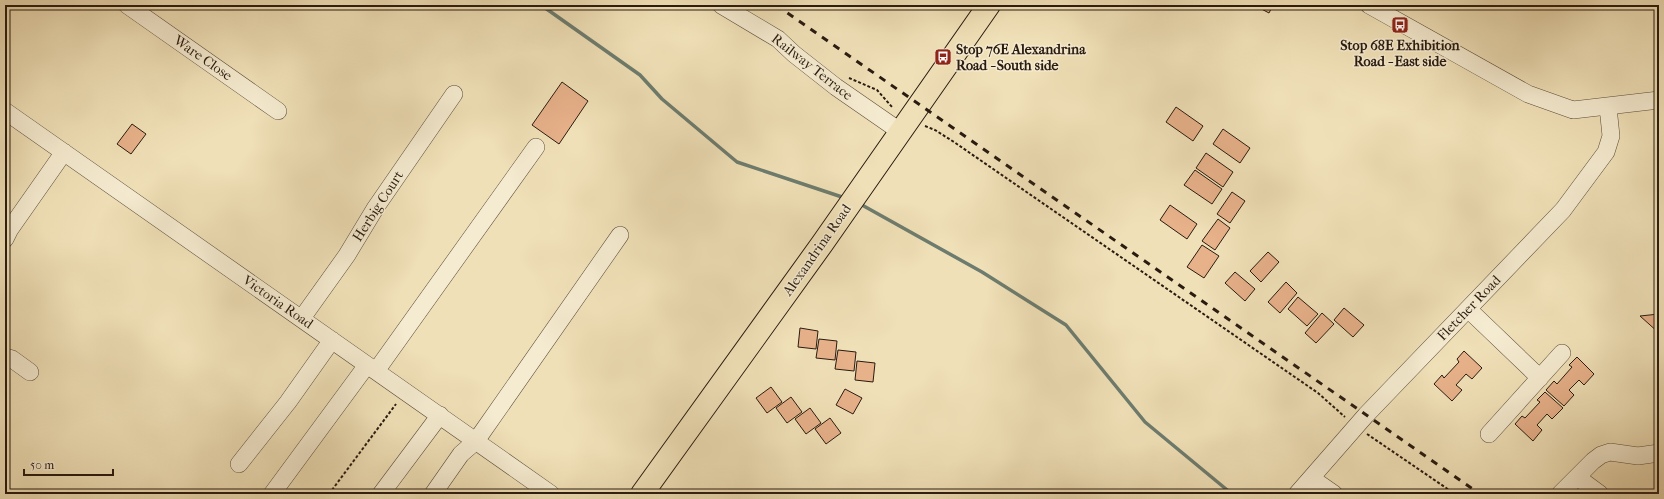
<svg xmlns="http://www.w3.org/2000/svg" width="1664" height="499" font-family="'IM FELL French Canon',serif">
	<style>
		.lines { fill: none; stroke-linecap: round; stroke-linejoin: round }
		.stream { stroke: #6d7c6e; stroke-width: 3.5 }
		.building { fill: #e7b18a; stroke: #291b10 }
		.minor-casing { stroke: #5b4c3a; stroke-width: 18 }
		.major-casing { stroke: #291b10; stroke-width: 24 }
		.path { stroke: #291b10; stroke-width: 2; stroke-dasharray: 3 2; stroke-linecap: butt }
		.minor { stroke: #f5ebd0; stroke-width: 17 }
		.major { stroke: #f0e0b7; stroke-width: 22 }
		.rail { stroke: #291b10; stroke-width: 3; stroke-dasharray: 7 7; stroke-linecap: butt }
		.labels { text-anchor: middle; dominant-baseline: central; stroke-width: 3; stroke-linejoin: round; paint-order: stroke }
		.poi-label { font-size: 14px; font-weight: bold; fill: #291b10; stroke: #f5ebd0 }
		.street-label { font-size: 14px; fill: #291b10; stroke: #f5ebd0 }
	</style>
	<rect width="100%" height="100%" fill="#f0e0b7"/>
	<filter id="stains"><feTurbulence type="fractalNoise" baseFrequency=".005" numOctaves="4"/><feColorMatrix values="0 0 0 0 .2 0 0 0 0 .09 0 0 0 0 .02 0 0 0 .5 -.17"/></filter>
	<radialGradient id="worn" r=".72"><stop offset=".6" stop-color="#630" stop-opacity="0"/><stop offset="1" stop-color="#630" stop-opacity=".3"/></radialGradient>
	<g class="lines">
		<path class="stream" d="M541 5 640 75 662 99 737 162 842 197
			M862 205 982 272 1066 325 1145 422 1232 494"/>
	</g>
	<path class="building" d="M1254 5H1273L1269 13Z
		M562 82 588 101 559 144 532 125Z
		M1176 107 1203 126 1193 141 1166 122Z
		M132 124 146 134 131 154 117 144Z
		M1223 129 1250 148 1240 163 1213 144Z
		M1206 153 1233 172 1223 187 1196 168Z
		M1195 170 1222 189 1212 204 1184 185Z
		M1232 192 1245 201 1230 223 1217 214Z
		M1170 205 1197 224 1187 239 1160 220Z
		M1218 219 1230 228 1215 250 1202 241Z
		M1202 245 1219 256 1204 278 1187 267Z
		M1268 252 1279 262 1261 282 1250 271Z
		M1235 272 1255 289 1245 301 1225 283Z
		M1286 282 1297 293 1280 313 1268 302Z
		M1298 297 1318 314 1307 326 1288 309Z
		M1344 308 1364 325 1353 337 1334 320Z
		M1322 313 1334 324 1316 343 1305 333Z
		M1659 314V333L1640 316Z
		M800 328 818 331 816 349 798 347Z
		M819 339 837 341 835 360 816 358Z
		M838 350 856 352 854 371 835 369Z
		M1464 351 1482 368 1472 379 1466 374 1456 385 1462 390 1452 401 1434 384 1442 375 1444 378 1459 362 1457 359Z
		M1577 357 1594 374 1584 385 1579 380 1569 390 1574 395 1564 406 1546 390 1554 381 1557 384 1572 367 1569 365Z
		M857 361 875 363 873 382 855 380Z
		M771 387 782 402 767 413 756 398Z
		M845 389 862 398 853 414 836 405Z
		M1545 392 1563 408 1552 419 1547 414 1537 425 1542 430 1533 441 1515 424 1522 416 1525 418 1540 402 1537 400Z
		M791 397 802 412 787 423 776 408Z
		M810 408 821 423 806 434 795 419Z
		M830 418 841 433 826 444 815 429Z"/>
	<g class="lines">
		<g class="minor-casing">
			<path id="minor" d="M127 5 278 111
				M721 5 778 39 794 54 836 87 901 132
				M1369 5 1528 94 1573 110 1659 100
				M5 111 551 494
				M5 239 10 229 64 152
				M1468 309 1540 378
				M302 318 347 255 376 207 454 94
				M5 357 12 359 30 372
				M376 371 536 147
				M1489 434 1562 353
				M239 464 288 402 332 340
				M1577 477 1600 494
				M1311 478 1334 494
				M272 494 367 365
				M381 494 440 415
				M433 494 461 454 476 441 620 235
				M1297 494 1366 415 1563 210 1606 152 1611 136 1608 107
				M1560 494 1593 461 1601 455 1610 452 1638 456 1659 453"/>
		</g>
		<g class="major-casing">
			<path id="major" d="M642 494 822 244 989 5"/>
		</g>
		<path class="path" d="M849 78 877 90 892 107
			M925 126 935 130 954 142 1318 393 1345 417
			M1367 434 1455 494
			M329 494 396 404"/>
		<use href="#minor" class="minor"/>
		<use href="#major" class="major"/>
		<path class="rail" d="M776 5 1480 494"/>
	</g>
	<defs>
		<g id="bus-square" transform="scale(0.9)"><rect x="-9" y="-9" width="18" height="18" rx="4" fill="#8f2418" stroke="#f5ebd0"/><path d="M-5-6H5V4H4V6H2V4H-2V6H-4V4H-5ZM-3.5-4V0h7V-4ZM-3.5 1.2v1.5H-2V1.2ZM2 1.2v1.5H3.5V1.2Z" fill="#fff"/></g>
	</defs>
	<g fill-rule="evenodd">
		<use href="#bus-square" x="1400" y="25"/>
		<use href="#bus-square" x="943" y="57"/>
	</g>
	<g class="labels">
		<g class="poi-label">
			<text x="1400" y="45">Stop 68E Exhibition<tspan x="1400" dy="16">Road - East side</tspan></text>
			<text x="956" y="49" text-anchor="start">Stop 76E Alexandrina<tspan x="956" dy="16">Road - South side</tspan></text>
		</g>
		<g class="street-label">
			<text transform="translate(203 58) rotate(35)">Ware Close</text>
			<text transform="translate(812 67) rotate(38)">Railway Terrace</text>
			<text transform="translate(378 206) rotate(-57)">Herbig Court</text>
			<text transform="translate(817 250) rotate(-55)">Alexandrina Road</text>
			<text transform="translate(278 302) rotate(35)">Victoria Road</text>
			<text transform="translate(1469 308) rotate(-46)">Fletcher Road</text>
		</g>
	</g>
	<rect width="1664" height="499" fill="none" stroke="#f0e0b7" stroke-width="20"/>
	<rect x="6" y="6" width="1652" height="487" fill="none" stroke="#291b10" stroke-width="2"/>
	<rect x="10" y="10" width="1644" height="479" fill="none" stroke="#291b10"/>
	<path d="M24 469v6h89v-6" fill="none" stroke="#291b10" stroke-width="2"/>
	<text x="30" y="469" font-size="12" fill="#291b10" stroke="#f5ebd0" stroke-width="3" paint-order="stroke">50 m</text>
	<rect width="100%" height="100%" filter="url(#stains)"/>
	<rect width="100%" height="100%" fill="url(#worn)"/>
</svg>
